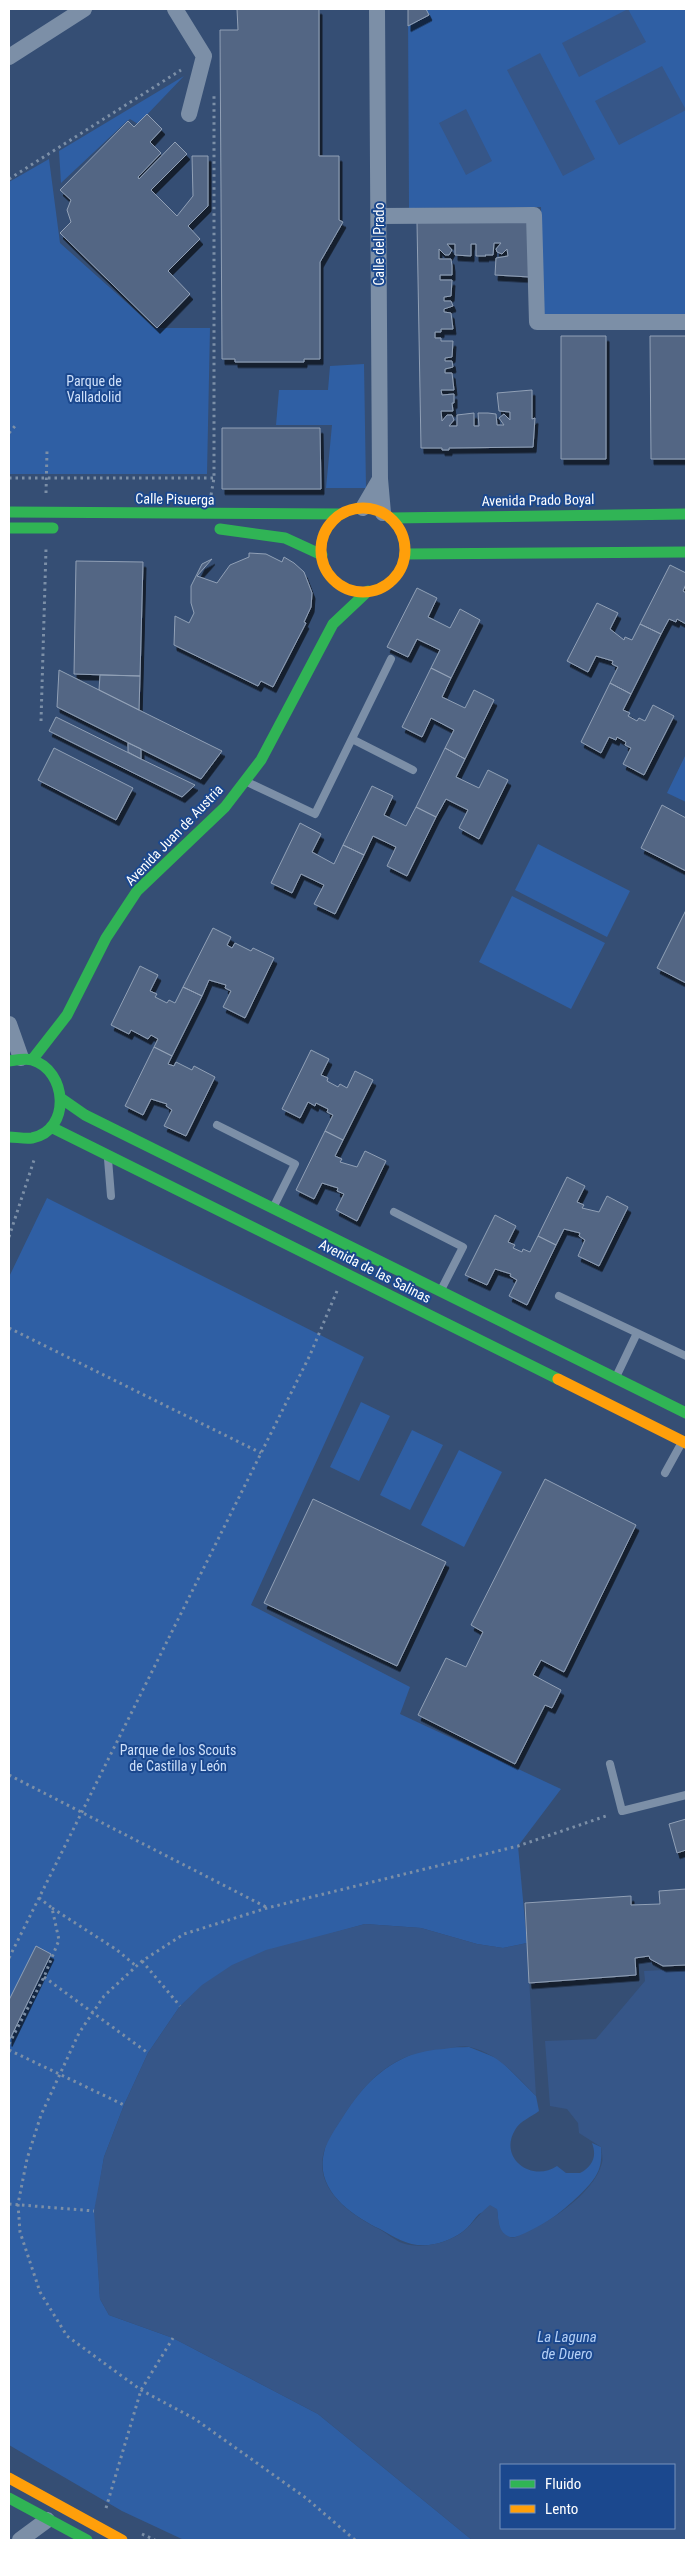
<svg xmlns="http://www.w3.org/2000/svg" width="695" height="2549" font-family="'Roboto Condensed',sans-serif">
	<style>
		.green { fill: #2f5fa4 }
		.water { fill: #365688; fill-rule: evenodd }
		.building { fill: #526684; stroke: #91a0b6; filter: url(#shadow) }
		.lines { fill: none; stroke-linecap: round; stroke-linejoin: round }
		.path { stroke: #7c8fa7; stroke-width: 3; stroke-dasharray: 2.5 4; stroke-linecap: butt }
		.lane { stroke: #7c8fa7; stroke-width: 8 }
		.street { stroke: #7c8fa7; stroke-width: 16 }
		.fast { stroke: #30b455; stroke-width: 11 }
		.slow { stroke: #ff9f0a; stroke-width: 11 }
		.labels { text-anchor: middle; dominant-baseline: central; stroke-width: 4; stroke-linejoin: round; paint-order: stroke }
		.street-label { font-size: 14px; fill: #fff; stroke: #1b488e }
		.park-label { font-size: 14px; fill: #cee0fa; stroke: #1b488e }
		.water-label { font-size: 15px; font-style: italic; fill: #b4cff5; stroke: #1b488e }
	</style>
	<defs>
		<filter id="shadow"><feDropShadow dx="3" dy="5.5" stdDeviation="0" flood-color="#0009"/></filter>
	</defs>
	<rect width="100%" height="100%" fill="#354e74"/>
	<path class="green" d="M408 9H686V314L543 315 541 207 409 208Z
		M184 76 138 124 130 119 127 121 61 183 59 151Z
		M49 159 60 243 155 328H210L207 474H9V182Z
		M364 364 366 488H326L332 425H276L279 390H328L330 366Z
		M686 754V802L667 793Z
		M538 844 630 891 607 937 515 890Z
		M512 896 605 943 571 1009 479 962Z
		M47 1198 364 1357 251 1605 410 1687 400 1714 561 1789 518 1846 527 1943 503 1948 477 1944 421 1928 365 1924 315 1938 180 2006 148 2053 124 2105 104 2157 95 2211 100 2299 109 2315 173 2338 318 2414 472 2540H184L122 2511 9 2445V1277Z
		M361 1402 390 1416 359 1481 330 1467Z
		M412 1430 443 1445 410 1510 380 1495Z
		M459 1450 502 1472 464 1547 421 1525Z
		M469 2047 499 2059 536 2096 539 2111C531 2117 520 2121 515 2130 498 2158 532 2183 557 2166L566 2173H580C593 2166 597 2156 592 2143L601 2147C602 2159 601 2170 593 2180 582 2196 523 2249 504 2235 498 2230 498 2217 497 2209 492 2210 484 2211 479 2214 475 2218 471 2224 467 2228 458 2237 441 2244 429 2245 409 2247 396 2238 380 2229 351 2215 315 2190 324 2153 326 2139 336 2127 343 2116 364 2084 383 2065 420 2051 434 2046 454 2048 469 2047Z"/>
	<path class="water" d="M628 9 646 42 579 77 562 43Z
		M540 53 595 159 563 176 507 70Z
		M662 66 686 110 619 145 595 101Z
		M466 109 492 161 466 175 439 123Z
		M365 1924 421 1928 477 1944 503 1948 527 1943 536 2096C516 2076 499 2054 470 2047 463 2045 452 2048 444 2049 393 2052 367 2079 341 2120 332 2134 322 2148 322 2165 323 2196 355 2217 379 2229 387 2233 394 2240 402 2243 421 2250 451 2243 466 2229 475 2221 481 2212 490 2205L497 2209C499 2223 498 2234 513 2238 542 2228 594 2195 602 2163 603 2158 602 2152 601 2147L579 2133 578 2123 567 2109 550 2106 545 2041 596 2039 645 1981 644 1971 686 1969V2540H472L318 2414 173 2338 109 2315 100 2299 94 2211 104 2157 124 2105 148 2053 180 2006 202 1985 232 1965 266 1950ZM501 2465H674V2528H501Z"/>
	<path class="building" d="M237 9H319V156H339V220L343 222 320 262V359H304V362H235V359H222L220 30H238Z
		M408 9H426L429 15 408 26Z
		M147 114 162 129 150 142 161 153 138 177 139 179 175 142 187 154 151 190 177 216 193 196 192 156H208V206L188 226 200 239 168 271 190 294 157 328 60 233 71 222 67 210 71 200 60 190 128 121 134 127Z
		M529 221 530 277 495 275 496 258 508 256 507 249 502 254 497 252 496 249 501 243H494L493 255H485L486 256H476V244H471V256L455 255V244H447L452 250 449 255H445L439 249V259H451L452 266V275H440V280H452L451 296 444 297V301H451L453 306 444 309V312L451 313 453 329H441V332H435V338H441V341H453L452 357 445 358V361H452L453 367 445 369V373H452L454 390H441L442 395 454 394V403H452L453 411H441L442 421 447 415H452L454 420 449 426H457V415L474 413V426H479L478 413H488L496 414 497 425H504L499 418 504 414 510 420V412L499 411 497 393 532 390V419L535 418 533 447 449 448V450H442V448H421L417 222Z
		M561 336H606V459H561Z
		M650 336H686V459H651Z
		M222 428H320L321 489H222Z
		M249 553 266 554 282 562 284 557 294 563 304 572 312 593 311 607 304 622 306 623 273 687 261 681 258 686 174 645 175 616 189 623 194 613 191 603V586L202 564 212 559 197 576 217 583 230 565 249 557Z
		M76 561 143 562 140 676 74 674Z
		M670 565 686 573V584L683 591 686 593V627V624L677 619 676 622 669 619 661 634 640 624Z
		M417 588 437 598 428 617 450 628 460 609 480 620 451 678 431 668 440 650 417 639 408 657 387 647Z
		M597 603 618 613 610 629 624 640 625 637 632 640 640 624 661 634 631 694 610 683 618 667 612 664 613 661 596 656 588 672 567 661Z
		M431 668 451 678 442 697 465 708 474 690 494 700 465 759 445 748 454 730 431 718 422 737 402 727Z
		M59 670 139 710 222 751 201 779 57 707Z
		M100 675 140 676 139 710 99 690Z
		M610 683 631 694 623 710 630 713 628 716 637 721 639 718 645 721 653 705 674 716 644 775 623 764 631 748 625 745 626 742 617 737 616 740 609 737 601 753 581 742Z
		M56 717 141 759 195 785 182 797 49 731Z
		M128 743 141 749V759L128 752Z
		M54 748 133 788 116 820 38 780Z
		M445 748 465 759 456 777 479 788 488 770 508 780 479 839 459 828 468 810 446 799 436 817 416 807Z
		M372 786 393 796 384 815 406 826 416 807 436 817 407 876 387 866 396 847 373 836 364 855 343 845Z
		M662 805 686 818V871L641 848Z
		M300 823 321 834 312 852 334 864 343 845 364 855 335 914 314 904 324 885 301 874 292 893 271 883Z
		M686 910V983L657 968Z
		M213 928 231 937 227 945 232 948 235 943 251 951 253 948 274 958 245 1018 223 1007 231 991 225 988 226 985 209 980 202 996 183 987Z
		M140 966 158 975 150 991 157 994 155 997 167 1003 169 1000 175 1003 183 987 202 996 172 1056 154 1047 158 1039 151 1035 148 1039 131 1030 129 1034 111 1025Z
		M154 1047 172 1056 168 1064 174 1066 176 1062 192 1070 194 1066 215 1077 186 1136 164 1126 172 1110 166 1106 167 1104 151 1099 143 1115 125 1106Z
		M311 1050 329 1059 321 1075 328 1078 327 1081 338 1087 340 1084 347 1088 355 1071 373 1080 343 1140 325 1131 333 1115 327 1112 328 1109 316 1103 315 1106 308 1102 300 1118 282 1109Z
		M325 1131 343 1140 335 1156 342 1159 340 1162 357 1167 365 1151 386 1161 357 1221 336 1210 344 1194 337 1191 338 1188 322 1183 314 1199 296 1190Z
		M567 1177 585 1186 577 1202 584 1205 582 1208 599 1212 607 1196 628 1207 599 1266 578 1256 585 1240 579 1236 580 1233 564 1229 556 1245 538 1236Z
		M495 1215 516 1226 508 1242 515 1245 513 1248 522 1252 523 1249 530 1252 538 1236 556 1245 527 1305 509 1296 517 1280 510 1276 511 1274 495 1269 487 1285 465 1275Z
		M545 1479 636 1525 564 1672 541 1660 533 1675 561 1690 552 1708 545 1705 515 1764 418 1715 446 1658 466 1667 483 1632 471 1625Z
		M313 1499 446 1562 397 1666 264 1603Z
		M686 1819V1850L677 1853 669 1824Z
		M686 1889V1965L663 1966 650 1959 649 1956 635 1958 636 1975 529 1983 525 1903 631 1896V1905L660 1904 659 1891Z
		M36 1946 51 1954 9 2041V2000Z"/>
	<g class="lines">
		<path class="path" d="M9 179 181 70
			M9 433 15 426
			M9 478H214
			M46 493 47 451
			M211 495 214 478V96
			M41 721 46 549
			M9 1237 35 1157
			M9 1328 261 1453
			M9 1775 266 1907
			M52 1908 117 1950 136 1966
			M9 1958 310 1355 337 1291
			M142 1961 180 2006
			M44 1977 148 2053
			M9 2044 44 1977 59 1940 52 1908 38 1897
			M9 2050 124 2105
			M9 2204 94 2211
			M106 2508 141 2390 173 2338
			M142 2534 155 2540
			M355 2540 306 2498 195 2419 141 2390 67 2336 40 2292 20 2232 18 2204 27 2159 41 2115 79 2033 104 1996 142 1961 184 1934 267 1908 518 1846 609 1815"/>
		<path class="lane" d="M352 739 413 770
			M247 782 315 814 391 659
			M217 1125 295 1164 274 1206
			M108 1159 111 1196
			M394 1212 463 1247 441 1290
			M559 1296 686 1356
			M616 1377 637 1333
			M665 1473 681 1444
			M610 1764 622 1811 686 1795"/>
		<path class="street" d="M175 9 204 56 189 114
			M377 9 380 479 383 513
			M9 57 84 9
			M379 216 534 215 537 322H686
			M363 508 380 479
			M9 1024 21 1058
			M20 2540 47 2520"/>
		<path class="fast" d="M9 512 341 514
			M390 518 686 514
			M9 528H53
			M220 529 285 538 322 555
			M405 554 686 552
			M32 1060 67 1015 106 938 137 891 225 807 261 760 333 624 368 591
			M9 1061C16 1060 25 1058 32 1060 67 1070 72 1130 32 1138 25 1139 16 1137 9 1137
			M62 1099 85 1115 686 1413
			M51 1127 558 1379
			M9 2498 87 2540"/>
		<path class="slow" d="M321 550a42 42 0 1 1 84 0a42 42 0 1 1-84 0Z
			M558 1379 686 1443
			M9 2478 122 2540"/>
	</g>
	<g class="labels">
		<g class="street-label">
			<text transform="translate(379 244) rotate(-90)">Calle del Prado</text>
			<text transform="translate(175 499) rotate(1)">Calle Pisuerga</text>
			<text transform="translate(538 500) rotate(-1)">Avenida Prado Boyal</text>
			<text transform="translate(174 835) rotate(-46)">Avenida Juan de Austria</text>
			<text transform="translate(375 1271) rotate(27)">Avenida de las Salinas</text>
		</g>
		<g class="park-label">
			<text x="94" y="381">Parque de<tspan x="94" dy="16">Valladolid</tspan></text>
			<text x="178" y="1750">Parque de los Scouts<tspan x="178" dy="16">de Castilla y León</tspan></text>
		</g>
		<g class="water-label">
			<text x="567" y="2337">La Laguna<tspan x="567" dy="17">de Duero</tspan></text>
		</g>
	</g>
	<rect width="695" height="2549" fill="none" stroke="#ffffff" stroke-width="20"/>
	<rect x="500" y="2464" width="175" height="65" fill="#1b488e" stroke="#7691bb"/>
	<rect x="510" y="2480" width="25" height="8" fill="#30b455" stroke="#7691bb"/>
	<text x="545" y="2489" font-size="15" fill="#ffffff">Fluido</text>
	<rect x="510" y="2505" width="25" height="8" fill="#ff9f0a" stroke="#7691bb"/>
	<text x="545" y="2514" font-size="15" fill="#ffffff">Lento</text>
</svg>
